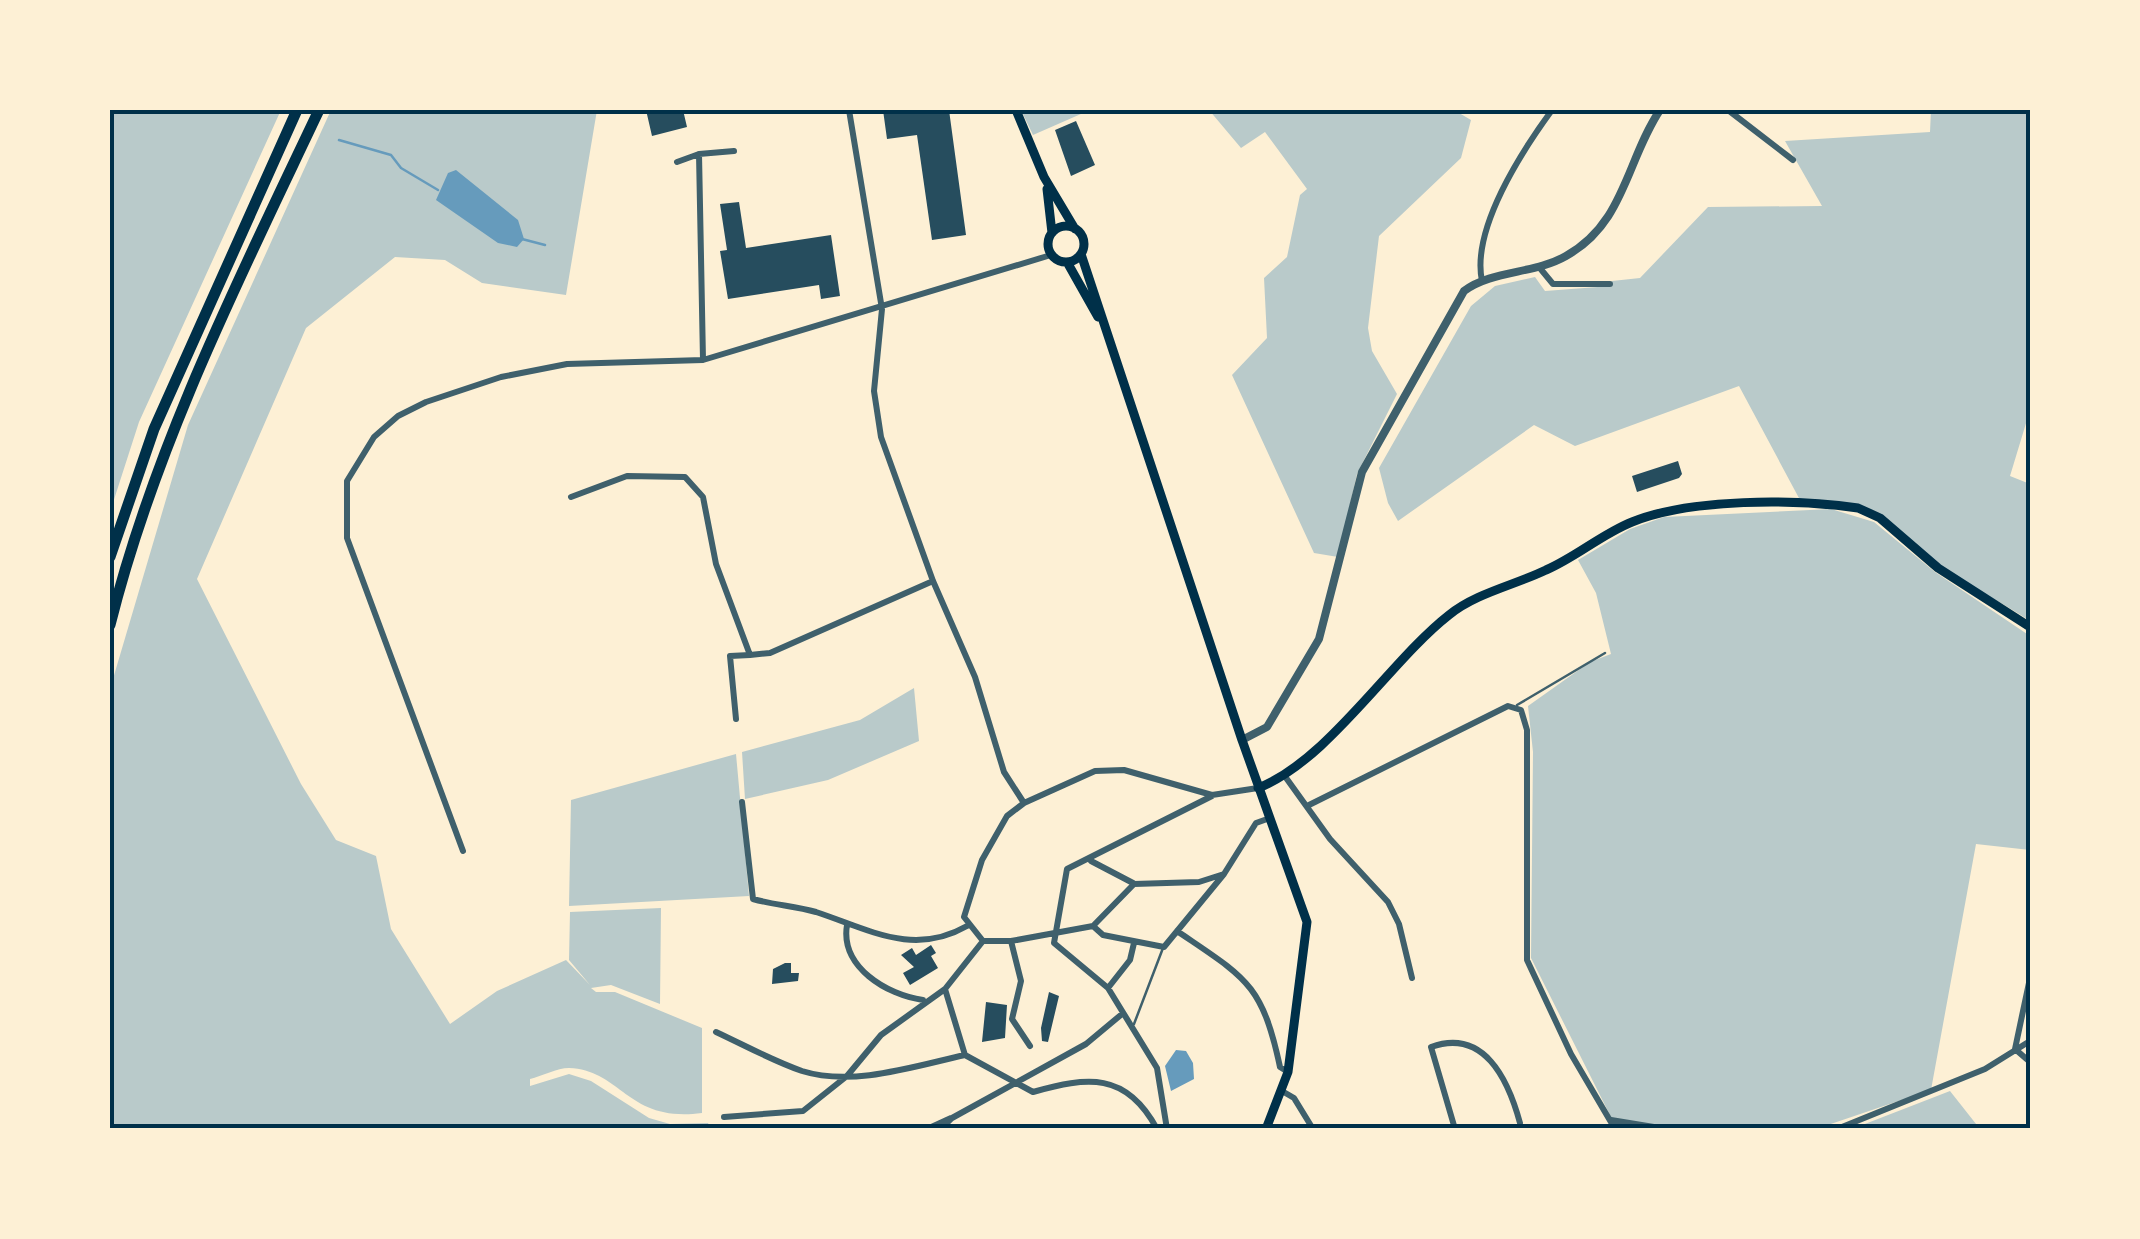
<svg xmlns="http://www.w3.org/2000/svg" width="2140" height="1239" font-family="'Nunito Sans',sans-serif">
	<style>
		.green { fill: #b9caca }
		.water { fill: #669bbc }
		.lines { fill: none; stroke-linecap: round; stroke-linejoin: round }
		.stream { stroke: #669bbc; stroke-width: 2.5 }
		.building { fill: #264d5e }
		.service { stroke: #3f606c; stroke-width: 2.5 }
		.minor { stroke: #3f606c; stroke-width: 6 }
		.tertiary { stroke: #3f606c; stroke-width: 8 }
		.secondary { stroke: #003049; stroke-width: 9 }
		.motorway { stroke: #003049; stroke-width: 11 }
		.neatline { fill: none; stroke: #003049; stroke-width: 4 }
	</style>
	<rect width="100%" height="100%" fill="#fdf0d5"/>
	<path class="green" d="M110 110H281L139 422 110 512Z
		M331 110H597L566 295 482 283 445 260 395 257 306 328 197 579 301 784 336 840 376 856 391 929 450 1024 497 991 566 960 590 985 569 960 570 912 661 908 660 1004 611 985 591 988 596 992H615L702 1028V1113C627 1123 622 1070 569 1068 557 1068 542 1076 530 1079V1086L569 1074 591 1081 649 1118 670 1124 708 1123 711 1129H110V689L188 425Z
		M1021 110H1090L1033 135Z
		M1209 110H1454L1471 120 1461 158 1379 236 1368 328 1372 351 1397 394 1357 474 1338 557 1314 553 1232 375 1267 338 1264 278 1287 257 1300 195 1307 189 1265 132 1241 148Z
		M1931 110H2030V410L2010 476 2030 484V621C2001 602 1971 586 1943 568 1876 525 1893 501 1800 500L1739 386 1575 446 1534 425 1398 521 1388 503 1379 468 1471 306 1495 286 1535 277 1545 291 1611 286 1612 281 1640 278 1708 207 1822 206 1785 141 1930 132Z
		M1831 509 1874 522 1935 572 2030 636V850L1976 844 1931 1090 1816 1129H1679L1612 1119 1531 958 1533 752 1528 706 1590 662 1611 654 1596 593 1578 560 1630 529 1664 517Z
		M914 688 919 741 828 780 745 799 742 752 860 720Z
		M736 754 749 896 569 906 571 800Z
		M1950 1091 1980 1129H1852Z"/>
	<path class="water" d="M456 170 518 220 524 239 517 247 498 243 436 200 448 173Z
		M1176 1050 1186 1051 1193 1063 1194 1079 1171 1091 1165 1066Z"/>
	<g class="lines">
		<path class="stream" d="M339 140 391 155 401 168 438 190
			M522 239 545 245"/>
	</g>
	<path class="building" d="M646 110H683L687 127 652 136Z
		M883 110H949L966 235 932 240 917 135 887 139Z
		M1076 121 1095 165 1071 176 1055 130Z
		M739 202 746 248 831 235 840 296 821 299 819 285 728 299 720 251 727 250 720 204Z
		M1678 461 1682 474 1679 478 1637 492 1632 476Z
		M931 945 936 953 931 956 938 968 910 985 903 973 914 967 901 955 912 948 916 955Z
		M785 963H791V973H799L798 981 772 984 773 969Z
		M1049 992 1059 996 1048 1042 1042 1041 1041 1028Z
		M986 1002 1007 1005 1005 1038 982 1042Z"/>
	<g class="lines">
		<path class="service" d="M1517 705 1605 653
			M1134 1024 1163 948"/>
		<path class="minor" d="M849 110 882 309 874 391 881 437 933 581 975 677 1004 772 1024 803
			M1728 110 1793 160
			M677 162 699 154
			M1539 267 1553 284H1610
			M1482 281C1471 229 1522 151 1552 110
			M703 360 699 154 734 151
			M571 497 627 476 685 477 703 497 716 564 750 655 770 653 933 581
			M736 719 730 656 750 655
			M1284 775 1330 839 1388 902 1399 924 1412 978
			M742 802 753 899C774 905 795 906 816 912 868 929 913 957 967 926
			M1309 805 1508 706 1521 710 1527 730V960L1571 1054 1615 1129
			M463 851 347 538V481L374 437 398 416 426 402 501 377 567 364 703 360 1051 255
			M1091 861 1133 883
			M1224 874 1199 882 1134 884 1093 926 1011 941H983L964 917 982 860 1007 816 1024 803 1095 771 1124 770 1212 795 1258 788
			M847 925C840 967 887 995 923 1000
			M1093 926 1103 935 1164 947 1224 874 1256 823 1270 818
			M1177 931C1246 978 1262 983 1280 1067L1288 1072
			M1011 941 1021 981 1012 1019 1030 1046
			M2030 978 2015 1049 2030 1062
			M1108 988 1130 960 1134 943
			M945 989 965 1055
			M716 1032C744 1045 773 1061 802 1071 853 1087 915 1066 965 1055L1033 1092C1087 1077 1126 1071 1157 1129
			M1282 1091 1294 1098 1313 1129
			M724 1117 803 1111 847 1076 881 1035 945 989 983 941
			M1611 1120 1666 1129
			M927 1129 951 1118
			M941 1129 952 1118 1086 1044 1122 1014
			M1167 1129 1157 1068 1108 988 1054 943 1067 869 1212 796
			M1455 1129 1431 1047C1484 1028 1508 1079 1520 1123
			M1837 1129 1985 1069 2030 1041"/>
		<path class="tertiary" d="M1242 740 1267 727 1319 639 1362 472 1464 291C1492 270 1535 274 1566 256 1625 223 1626 161 1660 110"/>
		<path class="secondary" d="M1016 110 1044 177 1075 229
			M1047 189 1052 233
			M1048 244a18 18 0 1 1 36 0a18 18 0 1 1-36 0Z
			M1081 254 1242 740 1307 922 1288 1072 1266 1129
			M1067 262 1098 317
			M1258 788C1328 761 1390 661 1449 615 1476 593 1515 585 1546 570 1576 557 1602 534 1632 522 1691 498 1795 499 1858 508L1880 518 1938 568 2030 627"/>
		<path class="motorway" d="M110 557 154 429 297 110
			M110 625C155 445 240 277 319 110"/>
	</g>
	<rect width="2140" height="1239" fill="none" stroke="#fdf0d5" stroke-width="225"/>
	<rect x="112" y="112" width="1916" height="1014" class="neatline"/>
</svg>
